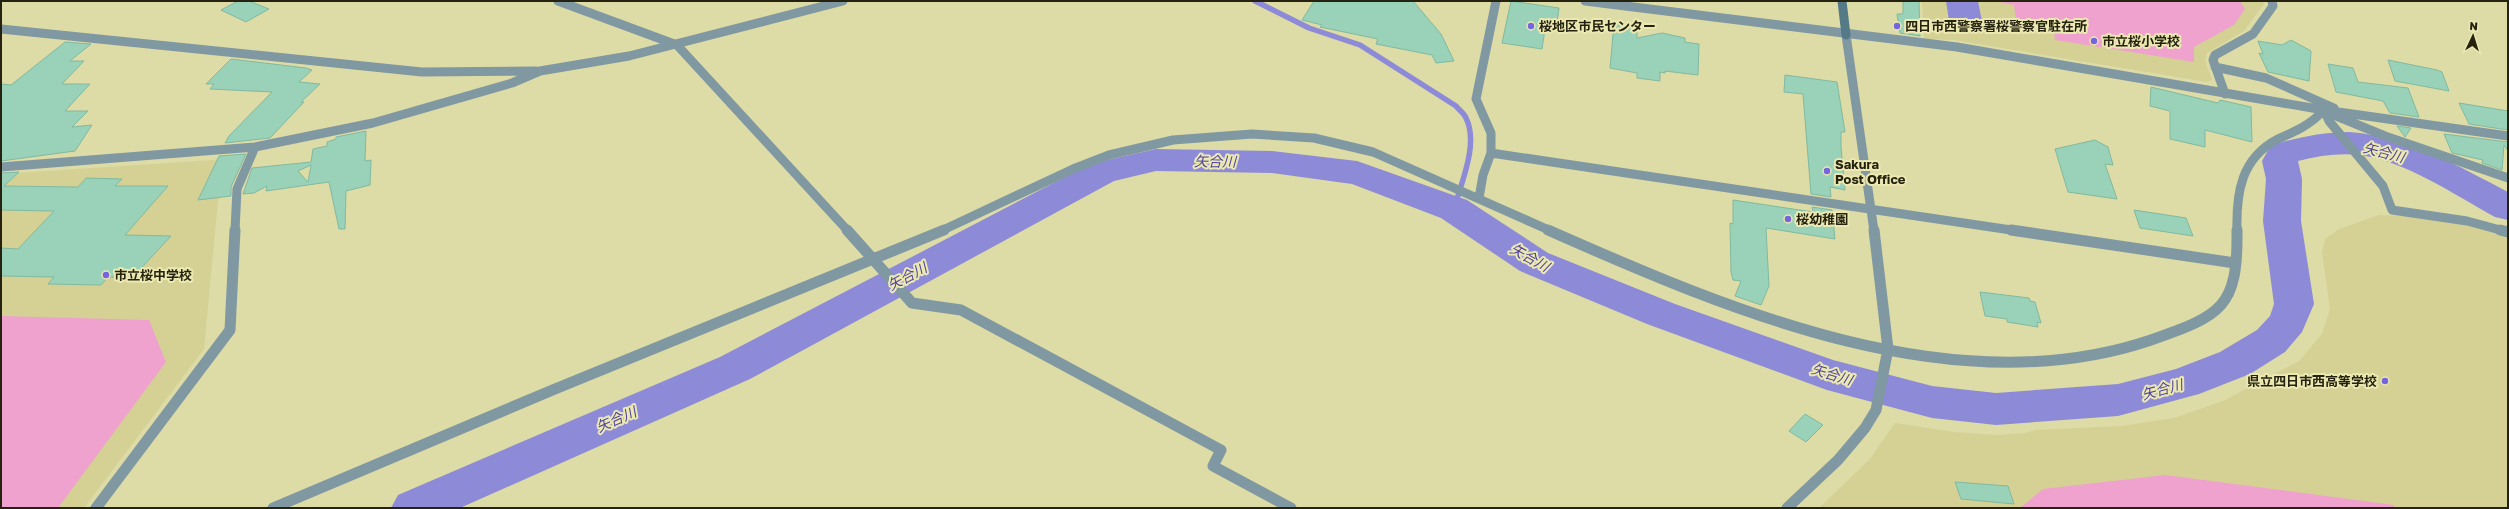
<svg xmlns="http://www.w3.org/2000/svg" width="2509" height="509" font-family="'Golos Text','Noto Sans JP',sans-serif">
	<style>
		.built { fill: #d5d195 }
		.green { fill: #eea2cd }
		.water { fill: #8d8ad7 }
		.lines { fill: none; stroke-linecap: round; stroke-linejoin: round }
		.stream { stroke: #8d8ad7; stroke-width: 5.5 }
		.river { fill: #8d8ad7; fill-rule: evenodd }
		.building { fill: #99d2b8; stroke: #81b9a0; fill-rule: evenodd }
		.street-far1 { stroke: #8098a2; stroke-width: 9 }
		.street { stroke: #8098a2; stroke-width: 11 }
		.secondary { stroke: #547987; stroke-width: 9 }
		.poi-dot { fill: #7465df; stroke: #ebe8b2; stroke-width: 1.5 }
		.labels { text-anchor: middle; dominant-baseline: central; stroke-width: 4; stroke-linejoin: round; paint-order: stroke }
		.poi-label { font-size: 13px; font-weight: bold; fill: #25230f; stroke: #ebe8b2; text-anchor: start }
		.water-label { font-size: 14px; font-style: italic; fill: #4e429d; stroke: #ebe8b2 }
	</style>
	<rect width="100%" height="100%" fill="#dddba6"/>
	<path class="built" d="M1922 1H2264V4L2244 31 2207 53 2205 60 2212 80 2207 82 1954 40 1924 39Z
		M228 159 235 163 218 201 204 349 84 508H1V174Z
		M2379 215 2412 216 2459 223 2508 235V508H1819L1870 459 1895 423 1954 432 1997 435 2025 433 2035 430 2122 426 2174 418 2223 401 2299 361 2322 334 2330 309 2322 252 2325 239 2339 229Z"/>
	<path class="green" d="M1994 1H2240L2245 9 2234 25 2194 47V62L2055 40 2053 24 2016 20 2014 5Z
		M1 316 149 320 166 362 58 508H1Z
		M2165 475 2394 505 2395 508H2020L2043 489Z"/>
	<path class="water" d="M1946 1H1978L1984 32 1950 27Z"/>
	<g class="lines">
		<path class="stream" d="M1255 1 1309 28 1360 45 1456 106C1459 110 1464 113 1466 118 1479 144 1461 183 1454 209"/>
		<path class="river" d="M2349 132C2407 136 2458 166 2508 192V220L2495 217C2455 195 2404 160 2359 155 2338 153 2318 156 2298 161L2302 179 2301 221 2314 304 2302 332 2285 352 2250 374 2199 394 2118 416 1996 425 1932 418 1827 390 1647 324 1520 271 1441 218 1352 184 1272 173 1156 171 1114 181 750 379 460 508H391L398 495 720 357 1090 164 1156 149 1272 151 1357 161 1467 200 1548 253 1675 304 1833 360 1932 386 1996 393 2118 384 2176 369 2220 352 2257 330 2270 316 2274 304 2263 221 2266 179 2262 161 2271 145C2296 138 2322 132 2349 132Z"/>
	</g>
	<path class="building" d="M238 1H249L269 9 246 22 221 10Z
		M1314 1H1413L1441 34 1454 61 1436 63 1432 55 1376 44 1378 39 1320 27 1322 25 1302 20Z
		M1511 1 1559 8 1556 30 1545 29 1542 49 1502 43Z
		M1903 1H1919L1920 36 1900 33 1897 14H1903Z
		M1614 24 1637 29V38L1662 33 1685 38V42L1699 44 1698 75 1665 71V73L1660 72V81L1637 78V73L1610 68Z
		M2291 40 2311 51 2309 81 2268 72 2259 53 2263 54 2258 41 2282 45Z
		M65 42 91 44 70 61H84L62 84H90L65 111H88L72 127 92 125 75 151 1 161V84L11 85Z
		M231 59 306 68 312 70 299 82 320 84 301 102H304L270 138 225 143 229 136 272 92 210 89 214 84H206Z
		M2388 60 2437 70 2442 72 2449 91 2395 81Z
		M2328 64 2353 68 2358 82 2408 88 2419 117 2390 113 2383 101 2336 92Z
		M1785 75 1837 82 1845 132H1841V147L1845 190 1830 187 1831 197 1811 194 1803 94 1784 92Z
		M2151 87 2218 103 2220 100 2251 107 2252 142 2205 130V147L2170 139V111L2150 106Z
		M2459 103 2508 111V130L2469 124Z
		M2397 126 2411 128 2405 137Z
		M366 131 365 161 371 160 370 185 346 191 345 229H339L329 182 266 191 267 186 254 193 243 194 252 168 311 162 313 149 327 146V142L336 139V137ZM311 165 308 182 298 171Z
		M2444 134 2508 142V151L2504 145 2502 170 2482 163 2483 160 2452 153Z
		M2095 140 2108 147 2113 165 2105 164 2117 199 2068 192 2055 149Z
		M246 154 231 187V196L198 200 219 156Z
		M19 172 4 186 78 187 86 178 122 179 115 186H168L125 235 171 236 132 278 108 277 101 285 48 284 54 277 1 276V248L18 249 54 211 1 210V173Z
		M1733 200 1813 212 1812 207 1832 210 1835 239 1766 228 1769 286 1761 305 1735 296 1741 281 1733 280 1731 272 1730 223 1733 224Z
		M2134 210 2186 218 2193 236 2140 228Z
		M1980 292 2029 298 2030 301 2035 302 2041 323 2037 322 2038 327 2007 322V319L1985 316Z
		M1805 414 1823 425 1806 442 1789 431Z
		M1955 482 2008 486 2014 504 1961 499Z"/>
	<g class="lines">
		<path class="street-far1" d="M558 1 677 45 848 231
			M1585 1 1957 47 2324 110 2508 136
			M1 29 422 72 536 71
			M1846 35 1874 231
			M2215 67 2266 78 2334 108
			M2225 94 2213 60 2215 55 2253 34 2273 6 2272 1
			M2324 110 2329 121 2383 186 2392 210 2467 221 2504 231
			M2329 113 2385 136 2508 178
			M1491 153 2018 231
			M1 167 255 147 373 123 512 83 540 71 629 56 843 1
			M1479 198 1483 175 1491 153V133L1476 99 1496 1
			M235 231 237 189 255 147
			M941 231 1073 169 1109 155 1173 140 1252 134 1314 138 1373 152 1551 231
			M2237 231C2236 193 2241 158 2278 139 2296 131 2310 125 2324 110"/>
		<path class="street" d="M847 230 912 303 961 310 1221 450 1213 466 1291 508
			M1548 230C1729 310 1954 407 2151 340 2222 315 2238 308 2237 230
			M2011 230 2235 263
			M2500 230 2508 232
			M96 508 230 330 235 230
			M273 508 555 389 944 230
			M1787 508 1838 460 1865 428 1876 410 1888 349 1874 230"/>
		<path class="secondary" d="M1842 1 1846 35"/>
	</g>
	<g class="poi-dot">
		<circle cx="1531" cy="26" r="4"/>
		<circle cx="1897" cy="26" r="4"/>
		<circle cx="2094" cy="41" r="4"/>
		<circle cx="1827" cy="171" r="4"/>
		<circle cx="1788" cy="219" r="4"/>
		<circle cx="106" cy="275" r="4"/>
		<circle cx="2385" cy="381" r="4"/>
	</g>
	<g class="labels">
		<g class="poi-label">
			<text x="1539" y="26">桜地区市民センター</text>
			<text x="1905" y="26">四日市西警察署桜警察官駐在所</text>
			<text x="2102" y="41">市立桜小学校</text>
			<text x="1835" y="164">Sakura<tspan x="1835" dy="15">Post Office</tspan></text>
			<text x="1796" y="219">桜幼稚園</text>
			<text x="114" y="275">市立桜中学校</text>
			<text x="2377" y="381" text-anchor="end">県立四日市西高等学校</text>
		</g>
		<g class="water-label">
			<text transform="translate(2384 152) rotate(15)">矢合川</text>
			<text transform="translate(1215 161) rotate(1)">矢合川</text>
			<text transform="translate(1530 257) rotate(29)">矢合川</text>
			<text transform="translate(907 276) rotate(-28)">矢合川</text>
			<text transform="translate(1832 374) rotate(17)">矢合川</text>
			<text transform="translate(2162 389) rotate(-15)">矢合川</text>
			<text transform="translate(616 419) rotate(-24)">矢合川</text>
		</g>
	</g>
	<rect width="2509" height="509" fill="none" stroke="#25230f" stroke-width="4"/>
	<g transform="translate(2473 36) rotate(4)" stroke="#ebe8b2" stroke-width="3" paint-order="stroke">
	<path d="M0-3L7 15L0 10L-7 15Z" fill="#25230f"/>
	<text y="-6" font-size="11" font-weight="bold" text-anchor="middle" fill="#25230f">N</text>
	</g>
</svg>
